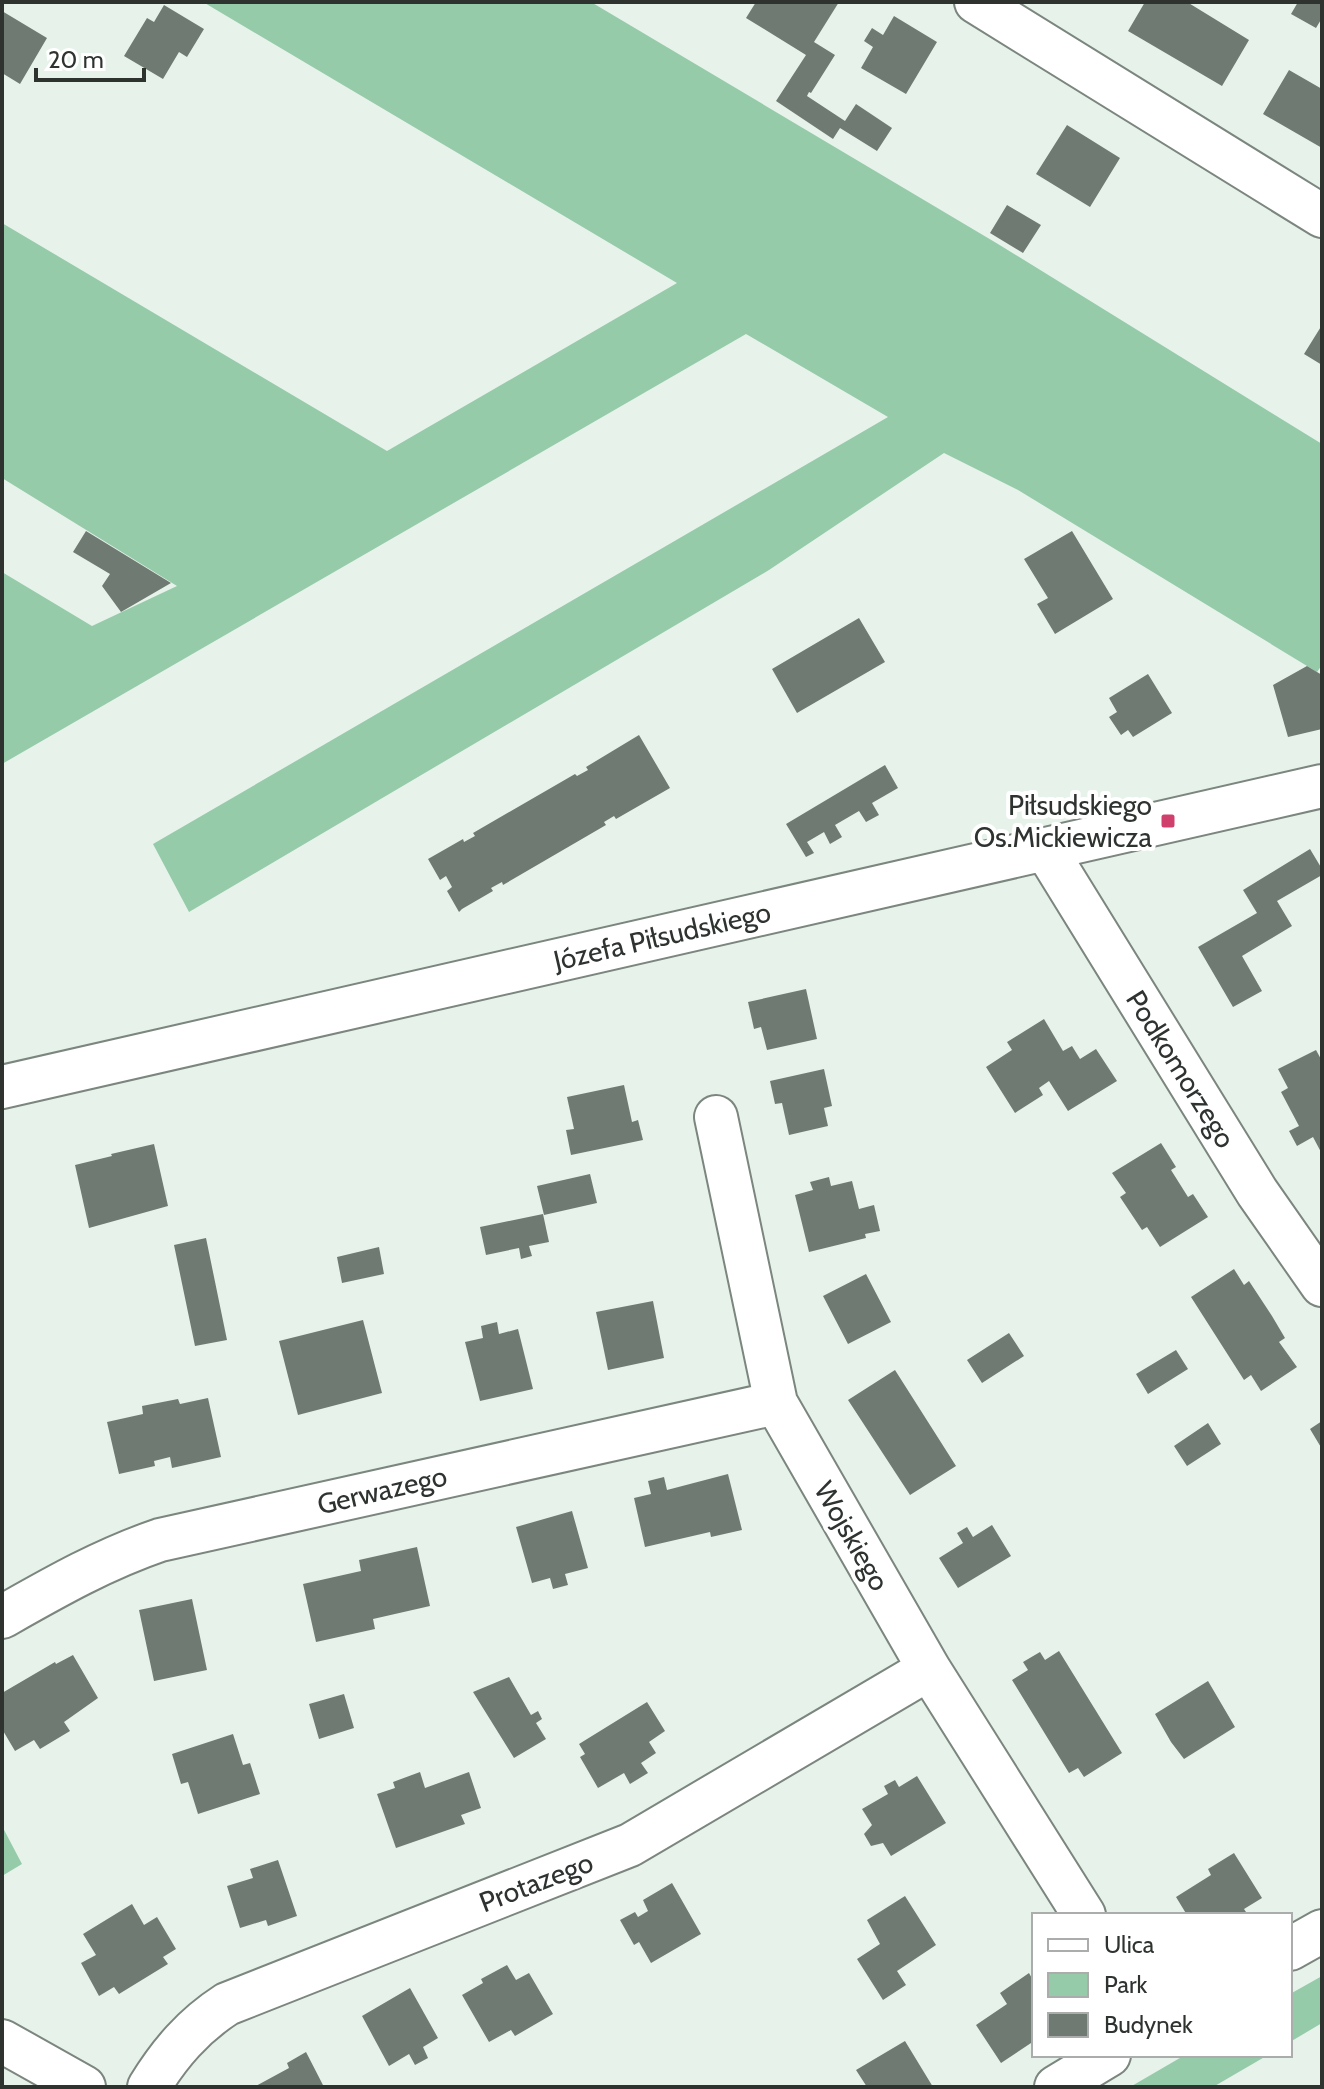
<svg xmlns="http://www.w3.org/2000/svg" width="1324" height="2089" font-family="Cabin,sans-serif">
	<style>
		.green { fill: #96cba9 }
		.building { fill: #6f7a73 }
		.lines { fill: none; stroke-linecap: round; stroke-linejoin: round }
		.minor-casing { stroke: #7b867f; stroke-width: 46 }
		.minor { stroke: #fff; stroke-width: 42 }
		.poi-dot { fill: #cf416c; stroke: #fff; stroke-width: 3 }
		.labels { text-anchor: middle; dominant-baseline: central; stroke-width: 8; stroke-linejoin: round; paint-order: stroke }
		.poi-label { font-size: 28px; fill: #2e3330; stroke: #fff; text-anchor: end }
		.street-label { font-size: 28px; fill: #2e3330; stroke: #fff }
	</style>
	<rect width="100%" height="100%" fill="#e7f3ea"/>
	<path class="green" d="M203 2H591L998 244 1322 444V665L1317 672 1018 490 944 453 769 570 189 912 153 844 888 417 746 334 2 764V572L92 626 177 586 2 478V223L387 451 677 283Z
		M2 1826 22 1864 2 1876Z
		M1322 1976V2023L1290 2042V1994Z
		M1185 2055H1268L1213 2087H1130Z"/>
	<path class="building" d="M756 2H839L814 42 835 55 811 93 809 92 807 96 845 121 856 104 892 128 877 151 840 128 833 139 776 101 806 55 746 18Z
		M1145 2H1187L1249 40 1222 86 1128 31Z
		M1298 2H1322V18L1316 28 1291 14Z
		M164 5 204 29 187 57 179 52 163 79 124 56 147 18 154 22Z
		M2 11 47 38 20 84 2 73Z
		M894 16 937 42 906 94 861 68 873 47 864 41 872 28 883 35Z
		M1289 70 1322 89V148L1263 114Z
		M1067 125 1120 158 1090 207 1036 174Z
		M1007 205 1041 225 1023 253 990 233Z
		M1322 325V365L1304 354Z
		M86 531 171 583 121 612 102 586 110 574 73 552Z
		M1072 531 1113 599 1055 634 1037 604 1048 598 1024 559Z
		M859 618 885 662 797 713 772 669Z
		M1307 666 1322 675V729L1288 737 1273 685Z
		M1148 674 1172 713 1133 737 1128 730 1121 735 1109 717 1117 712 1109 698Z
		M639 735 670 788 616 819 614 816 604 822 606 825 503 885 502 882 491 888 493 891 462 909 459 912 447 891 452 887 446 876 440 880 428 859 463 839 464 842 475 836 473 833 575 774 577 776 588 770 586 767Z
		M885 765 898 788 872 803 879 815 866 822 859 811 835 825 842 837 830 844 824 832 807 842 814 853 806 857 786 824Z
		M1310 849 1322 869V875L1277 901 1292 926 1242 956 1262 991 1233 1007 1198 947 1257 913 1243 890Z
		M806 989 817 1039 767 1050 761 1027 754 1029 748 1002Z
		M1044 1019 1063 1051 1072 1046 1080 1059 1096 1049 1117 1081 1068 1111 1049 1081 1039 1088 1043 1095 1015 1113 986 1067 1012 1050 1007 1042Z
		M1316 1050 1322 1061V1154L1313 1137 1297 1146 1289 1131 1299 1126 1281 1092 1288 1088 1278 1069Z
		M824 1069 832 1106 824 1108 828 1126 789 1135 782 1103 775 1104 770 1081Z
		M624 1085 632 1122 638 1120 643 1140 571 1155 566 1130 574 1129 567 1097Z
		M1161 1143 1176 1167 1171 1170 1188 1197 1193 1194 1208 1217 1160 1247 1147 1227 1142 1230 1120 1197 1126 1193 1112 1173Z
		M154 1144 168 1206 89 1228 75 1165 112 1156 111 1154Z
		M590 1174 597 1203 544 1215 537 1186Z
		M829 1177 831 1186 852 1181 859 1209 874 1205 880 1231 865 1234 866 1238 809 1252 795 1195 813 1190 810 1182Z
		M543 1214 549 1242 529 1246 532 1256 521 1259 519 1248 486 1255 480 1227Z
		M206 1238 227 1340 195 1346 174 1245Z
		M379 1247 384 1274 342 1283 337 1257Z
		M1234 1269 1244 1285 1249 1281 1272 1316 1285 1338 1279 1342 1297 1367 1261 1391 1251 1375 1244 1380 1191 1297Z
		M866 1274 891 1322 848 1344 823 1296Z
		M653 1301 664 1358 608 1370 596 1312Z
		M363 1320 382 1393 298 1415 279 1341Z
		M497 1322 499 1334 518 1329 533 1389 480 1401 465 1342 483 1338 481 1326Z
		M1009 1333 1024 1356 982 1383 967 1360Z
		M1176 1350 1188 1369 1148 1394 1136 1374Z
		M895 1370 956 1466 910 1495 848 1400Z
		M208 1398 221 1457 172 1468 170 1457 154 1461 155 1466 119 1474 107 1422 143 1414 142 1406 178 1399 180 1404Z
		M1322 1421V1449L1310 1429Z
		M1208 1423 1221 1444 1187 1466 1174 1446Z
		M728 1474 742 1530 711 1537 710 1532 645 1547 634 1498 651 1494 648 1481 664 1477 667 1490Z
		M572 1511 588 1568 565 1574 568 1585 553 1589 550 1578 532 1583 516 1527Z
		M992 1525 1011 1556 958 1588 939 1558 963 1543 957 1533 967 1527 973 1537Z
		M417 1547 430 1606 373 1619 375 1629 316 1642 303 1584 361 1571 359 1560Z
		M192 1599 207 1670 154 1681 139 1610Z
		M1059 1651 1122 1753 1084 1777 1078 1768 1069 1773 1012 1680 1028 1670 1023 1662 1040 1652 1045 1660Z
		M73 1655 98 1698 64 1722 70 1731 40 1749 34 1740 15 1751 2 1729V1693L55 1662 56 1664Z
		M509 1677 531 1715 538 1711 542 1719 536 1723 546 1739 514 1758 473 1692Z
		M1208 1681 1235 1727 1184 1759 1171 1742 1155 1714Z
		M344 1694 354 1728 319 1739 309 1704Z
		M647 1702 665 1731 649 1742 656 1753 641 1763 648 1773 630 1784 624 1773 598 1788 580 1757 585 1754 579 1744Z
		M233 1734 243 1765 250 1763 260 1794 198 1814 188 1782 181 1784 172 1754Z
		M420 1772 425 1788 469 1772 481 1808 461 1815 465 1824 396 1848 377 1794 395 1788 393 1782Z
		M917 1776 946 1823 891 1856 883 1843 871 1846 864 1834 872 1825 862 1809 888 1794 884 1786 895 1780 899 1787Z
		M1234 1853 1262 1898 1244 1909 1248 1915H1187L1176 1897 1211 1875 1208 1869Z
		M278 1860 297 1916 268 1926 266 1920 240 1928 227 1886 253 1878 250 1869Z
		M672 1883 701 1934 651 1963 639 1942 634 1945 620 1920 635 1912 638 1917 648 1911 643 1900Z
		M905 1896 936 1945 897 1971 906 1985 883 2000 857 1959 880 1944 867 1920Z
		M132 1904 144 1925 157 1917 176 1949 163 1957 168 1964 119 1994 114 1987 99 1996 81 1963 96 1955 83 1934Z
		M507 1965 516 1980 529 1973 553 2014 515 2036 511 2030 489 2042 462 1995 483 1983 481 1979Z
		M1029 1973 1034 1982V2041L1001 2063 976 2025 1007 2004 1000 1993Z
		M410 1988 438 2038 423 2047 428 2058 415 2065 409 2054 389 2066 362 2016Z
		M905 2041 933 2087H867L856 2070Z
		M306 2052 324 2087H254L289 2068 287 2063Z"/>
	<g class="lines">
		<g class="minor-casing">
			<path id="minor" d="M976 2 1322 216
				M1046 850 1257 1192 1322 1285
				M2 1087 1322 786
				M716 1117 776 1403 929 1669 1084 1915
				M2 1617C55 1587 102 1560 160 1540L776 1403
				M1290 1949 1322 1931
				M2 2041 84 2087
				M149 2087C170 2053 193 2026 227 2004L630 1845 929 1669
				M1056 2087 1109 2055"/>
		</g>
		<use href="#minor" class="minor"/>
	</g>
	<rect class="poi-dot" x="1160" y="813" width="16" height="16" rx="4"/>
	<g class="labels">
		<g class="poi-label">
			<text x="1152" y="805">Piłsudskiego<tspan x="1152" dy="32">Os.Mickiewicza</tspan></text>
		</g>
		<g class="street-label">
			<text transform="translate(662 936) rotate(-13)">Józefa Piłsudskiego</text>
			<text transform="translate(1181 1069) rotate(58)">Podkomorzego</text>
			<text transform="translate(382 1490) rotate(-13)">Gerwazego</text>
			<text transform="translate(852 1536) rotate(60)">Wojskiego</text>
			<text transform="translate(536 1882) rotate(-21)">Protazego</text>
		</g>
	</g>
	<rect width="1324" height="2089" fill="none" stroke="#2e3330" stroke-width="8"/>
	<rect x="1032" y="1913" width="260" height="144" fill="#ffffff" stroke="#abadac" stroke-width="2"/>
	<rect x="1048" y="1939" width="40" height="12" fill="#ffffff" stroke="#abadac" stroke-width="2"/>
	<text x="1104" y="1953" font-size="24" fill="#2e3330">Ulica</text>
	<rect x="1048" y="1973" width="40" height="24" fill="#96cba9" stroke="#abadac" stroke-width="2"/>
	<text x="1104" y="1993" font-size="24" fill="#2e3330">Park</text>
	<rect x="1048" y="2013" width="40" height="24" fill="#6f7a73" stroke="#abadac" stroke-width="2"/>
	<text x="1104" y="2033" font-size="24" fill="#2e3330">Budynek</text>
	<path d="M36 68v12h108v-12" fill="none" stroke="#2e3330" stroke-width="4"/>
	<text x="48" y="68" font-size="24" fill="#2e3330" stroke="#ffffff" stroke-width="6" paint-order="stroke">20 m</text>
</svg>
